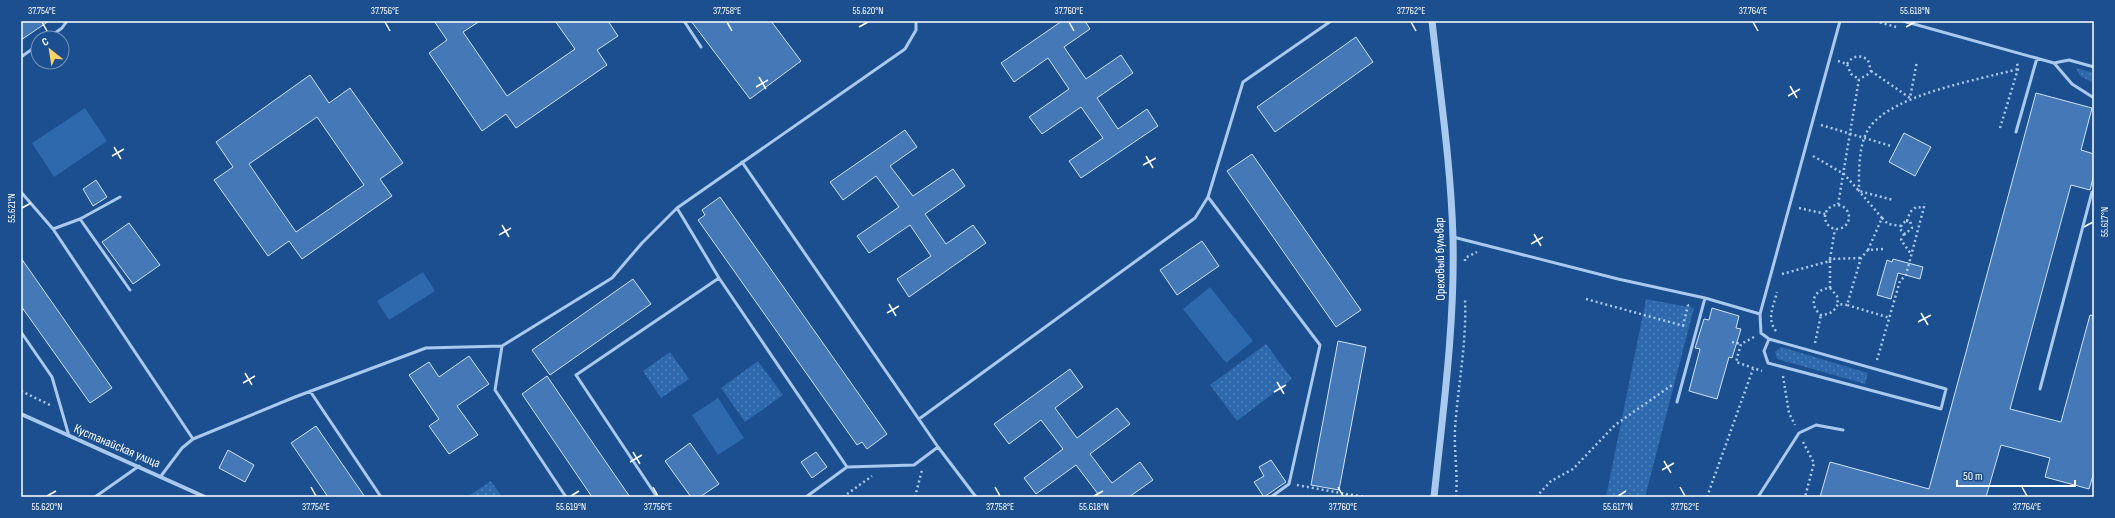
<svg xmlns="http://www.w3.org/2000/svg" width="2115" height="518" font-family="'Sofia Sans Condensed',sans-serif">
	<style>
		.green { fill: url(#green-dots) }
		.pitch { fill: #2e69ad }
		.building { fill: #4478b7; stroke: #cfe3fa; fill-rule: evenodd }
		.lines { fill: none; stroke-linecap: round; stroke-linejoin: round }
		.path { stroke: #a9c9ee; stroke-width: 2.5; stroke-dasharray: 2 3; stroke-linecap: butt }
		.service { stroke: #a9c9ee; stroke-width: 3 }
		.minor { stroke: #a9c9ee; stroke-width: 4 }
		.tertiary { stroke: #a9c9ee; stroke-width: 7 }
		.ticks { fill: none; stroke: #fff; stroke-width: 1.5 }
		.labels { text-anchor: middle; dominant-baseline: central; stroke-width: 3; stroke-linejoin: round; paint-order: stroke }
		.street-label { font-size: 13px; fill: #fff; stroke: #1b4f8f }
		.neatline { fill: none; stroke: #fff; stroke-width: 1.5 }
		.ticks-label { font-size: 10px; text-anchor: middle; fill: #fff }
	</style>
	<defs>
		<pattern id="green-dots" width="8" height="8" patternUnits="userSpaceOnUse"><rect width="8" height="8" fill="#2e69ad"/><path d="M2 2h.1M6 6h.1" fill="none" stroke="#4d80b9" stroke-width="1.8" stroke-linecap="round"/></pattern>
	</defs>
	<rect width="100%" height="100%" fill="#1b4f8f"/>
	<path class="green" d="M2076 68 2094 73V83L2080 76Z
		M1646 299 1694 308 1645 497H1606Z
		M1266 344 1292 379 1237 421 1210 385Z
		M1781 347 1868 373 1865 384 1777 359 1775 352Z
		M670 352 689 379 661 398 643 371Z
		M758 361 783 395 745 422 721 388Z
		M491 481 502 497H467Z"/>
	<path class="pitch" d="M85 108 107 141 54 177 32 143Z
		M423 272 435 291 389 320 377 301Z
		M1210 287 1253 341 1226 363 1183 309Z
		M718 398 744 438 718 455 692 415Z"/>
	<path class="building" d="M21 21H49L21 40Z
		M434 21H480L463 32 507 96 575 49 555 21H608L618 36 597 50 607 65 516 128 506 114 482 131 429 53 447 40Z
		M691 21H771L801 61 750 99Z
		M1062 21H1085L1090 29 1064 47 1086 79 1121 55 1133 73 1097 98 1118 129 1147 109 1158 126 1081 178 1069 161 1103 138 1081 107 1042 134 1029 117 1069 89 1048 58 1014 82 1001 63Z
		M1356 37 1373 62 1275 132 1257 107Z
		M310 75 329 103 350 88 403 163 380 179 392 196 302 259 289 241 268 256 214 180 233 167 216 142ZM317 117 364 185 296 232 249 164Z
		M2036 93 2092 108 2081 150 2094 154V174L2090 190 2071 185 2010 409 2061 422 2090 315 2094 316V472L2089 489 2045 477 2050 458 2001 445 1986 497H1820L1830 462 1929 489Z
		M905 130 917 147 890 166 913 196 953 169 965 186 925 214 946 244 973 225 986 243 909 297 897 279 931 256 910 225 869 253 857 236 899 207 876 176 843 200 830 182Z
		M1904 133 1931 147 1915 176 1889 162Z
		M1252 154 1361 310 1336 327 1227 171Z
		M96 180 107 197 93 206 83 189Z
		M720 197 887 434 867 449 862 442 857 445 698 220 705 215 702 210Z
		M129 223 160 265 133 284 102 242Z
		M1202 241 1219 266 1177 295 1160 270Z
		M21 258 112 388 90 403 21 306Z
		M1893 259 1923 267 1920 279 1898 273 1891 299 1877 295 1887 260 1892 262Z
		M633 279 651 304 550 375 532 350Z
		M1712 308 1739 316 1736 328 1741 329 1732 358 1729 357 1717 399 1689 391 1700 349 1695 348 1704 319 1709 320Z
		M1338 341 1366 347 1339 490 1311 485Z
		M469 356 489 384 457 406 478 435 449 454 429 426 439 419 409 375 429 362 439 377Z
		M1070 369 1083 387 1055 408 1077 438 1117 408 1130 424 1090 454 1112 483 1140 462 1153 480 1129 497H1093L1098 494 1076 465 1036 494 1024 478 1063 449 1041 420 1009 444 994 424Z
		M547 376 599 452 630 497H592L522 394Z
		M316 426 365 497H328L291 443Z
		M690 443 719 484 700 497H691L665 461Z
		M228 450 254 465 245 482 219 468Z
		M816 452 827 467 812 478 801 462Z
		M1271 460 1286 482 1264 497 1254 482 1264 476 1259 467Z"/>
	<g class="lines">
		<path class="path" d="M1875 21 1896 27
			M1838 61 1847 64 1851 74 1859 79 1838 205
			M1847 64C1852 56 1860 54 1868 60L1871 71 1867 75 1859 79
			M1871 71 1910 98 1917 61
			M1821 125 1891 146
			M2000 128 2018 69 2017 62
			M1813 156 1844 174 1859 191 1893 200
			M1825 217a12 12 0 1 1 24 0a12 12 0 1 1-24 0Z
			M1799 208 1826 214
			M1882 218 1888 224 1901 226
			M1906 221H1910L1912 228 1905 234 1900 229 1902 224Z
			M1907 221 1910 212 1916 207 1924 208
			M1904 234 1901 240 1911 254
			M1883 249 1868 250 1861 258 1847 305 1890 318
			M1868 250 1882 218 1859 191C1859 172 1858 145 1869 128 1893 94 1978 80 2018 69
			M1830 259 1835 229
			M1465 261V258L1477 252
			M1830 261V288C1813 289 1808 305 1821 315 1830 314 1834 312 1838 304L1847 305
			M1782 274 1830 261V259L1861 258
			M1830 288 1837 296 1838 304
			M1586 299 1684 326
			M1683 326 1688 305 1686 304
			M1776 331C1766 319 1774 305 1777 292
			M1754 337 1741 344 1736 362 1762 371
			M1732 342 1741 344
			M1815 343 1821 315
			M1877 360 1900 281 1906 275 1925 203
			M1783 376 1789 413 1795 425
			M21 391 50 405
			M1803 442 1814 463 1805 497
			M1297 485 1346 494 1348 497
			M1346 494 1367 497
			M843 497 872 476
			M915 497 922 470
			M1456 497C1458 474 1454 452 1455 429 1458 385 1467 342 1465 298
			M1536 497 1551 481 1573 469 1615 425 1672 385
			M1707 497 1753 369"/>
		<path class="service" d="M684 21 701 47
			M1903 21 2054 63 2069 60 2094 67
			M48 38 62 28 67 21
			M21 57 38 45
			M2054 63 2072 84 2094 98
			M2016 132 2037 58
			M742 162 938 447 976 497
			M21 192 53 229 193 439
			M1208 197 1320 345 1289 484 1271 497
			M677 208 719 278 847 467 914 465 938 447
			M80 219 130 290
			M53 229 80 219 120 197
			M1453 237 1618 279 1705 298 1760 314 1761 333 1769 339
			M1760 314 1840 21
			M21 332 52 377 69 436
			M1769 339 1946 389 1941 409 1768 363 1764 351Z
			M502 346 495 390 566 497
			M2040 389 2092 192H2094
			M310 391 381 497
			M1677 402 1705 298
			M919 419 1195 218 1208 197 1243 82 1331 21
			M161 476 182 448 193 439 295 397 426 348 502 346 612 278 642 243 677 208 905 49 916 30V21
			M95 497 139 466
			M657 497 576 375 719 278
			M806 497 847 467
			M1758 497 1799 433 1816 425 1843 430"/>
		<path class="minor" d="M21 414 205 497"/>
		<path class="tertiary" d="M1432 21C1440 93 1451 165 1453 238 1455 324 1443 411 1434 497"/>
	</g>
	<path class="ticks" d="M42 22 47 31M385 22 390 31M727 22 732 31M1069 22 1074 31M1411 22 1416 31M1753 22 1758 31M859 27 868 22M1906 27 1915 22M759 77 766 89M1790 86 1797 98M756 87 768 80M1788 96 1800 89M114 147 121 159M112 156 124 149M1146 156 1153 168M1143 165 1156 158M22 208 31 203M502 225 509 237M2084 227 2093 222M1534 234 1541 246M499 235 511 228M1531 244 1543 237M889 304 896 316M887 313 899 306M1921 313 1928 325M1918 322 1931 315M245 373 252 385M1277 382 1284 394M243 383 255 376M1274 392 1286 385M633 452 640 464M1664 461 1671 473M630 462 642 455M1662 470 1674 463M311 487 316 496M653 487 658 496M995 487 1000 496M1338 487 1343 496M1680 487 1685 496M2022 487 2027 496M47 496 56 491M571 496 579 491M1094 496 1103 491M1618 496 1626 491"/>
	<g class="labels">
		<g class="street-label">
			<text transform="translate(1440 259) rotate(-91)">Ореховый бульвар</text>
			<text transform="translate(117 446) rotate(23)">Кустанайская улица</text>
		</g>
	</g>
	<rect width="2115" height="518" fill="none" stroke="#1b4f8f" stroke-width="44"/>
	<g transform="translate(50 50) rotate(330)"><circle r="19" fill="#1b4f8f" stroke="#7695bc"/>
	<path d="M0-3L7 15L0 10L-7 15Z" fill="#ffd166"/>
	<text y="-6" font-size="11" font-weight="bold" text-anchor="middle" fill="#ffffff">С</text>
	</g>
	<path d="M1957 480v6h118v-6" fill="none" stroke="#ffffff" stroke-width="2"/>
	<text x="1963" y="480" font-size="12" fill="#ffffff" stroke="#1b4f8f" stroke-width="3" paint-order="stroke">50 m</text>
	<rect x="22" y="22" width="2071" height="474" class="neatline"/>
	<g class="ticks-label">
		<text x="42" y="14">37.754°E</text>
		<text x="385" y="14">37.756°E</text>
		<text x="727" y="14">37.758°E</text>
		<text x="868" y="14">55.620°N</text>
		<text x="1069" y="14">37.760°E</text>
		<text x="1411" y="14">37.762°E</text>
		<text x="1753" y="14">37.764°E</text>
		<text x="1915" y="14">55.618°N</text>
		<text transform="translate(11 208) rotate(-90)" y="4">55.621°N</text>
		<text transform="translate(2104 222) rotate(-90)" y="4">55.617°N</text>
		<text x="47" y="510">55.620°N</text>
		<text x="316" y="510">37.754°E</text>
		<text x="571" y="510">55.619°N</text>
		<text x="658" y="510">37.756°E</text>
		<text x="1000" y="510">37.758°E</text>
		<text x="1094" y="510">55.618°N</text>
		<text x="1343" y="510">37.760°E</text>
		<text x="1618" y="510">55.617°N</text>
		<text x="1685" y="510">37.762°E</text>
		<text x="2027" y="510">37.764°E</text>
	</g>
</svg>
